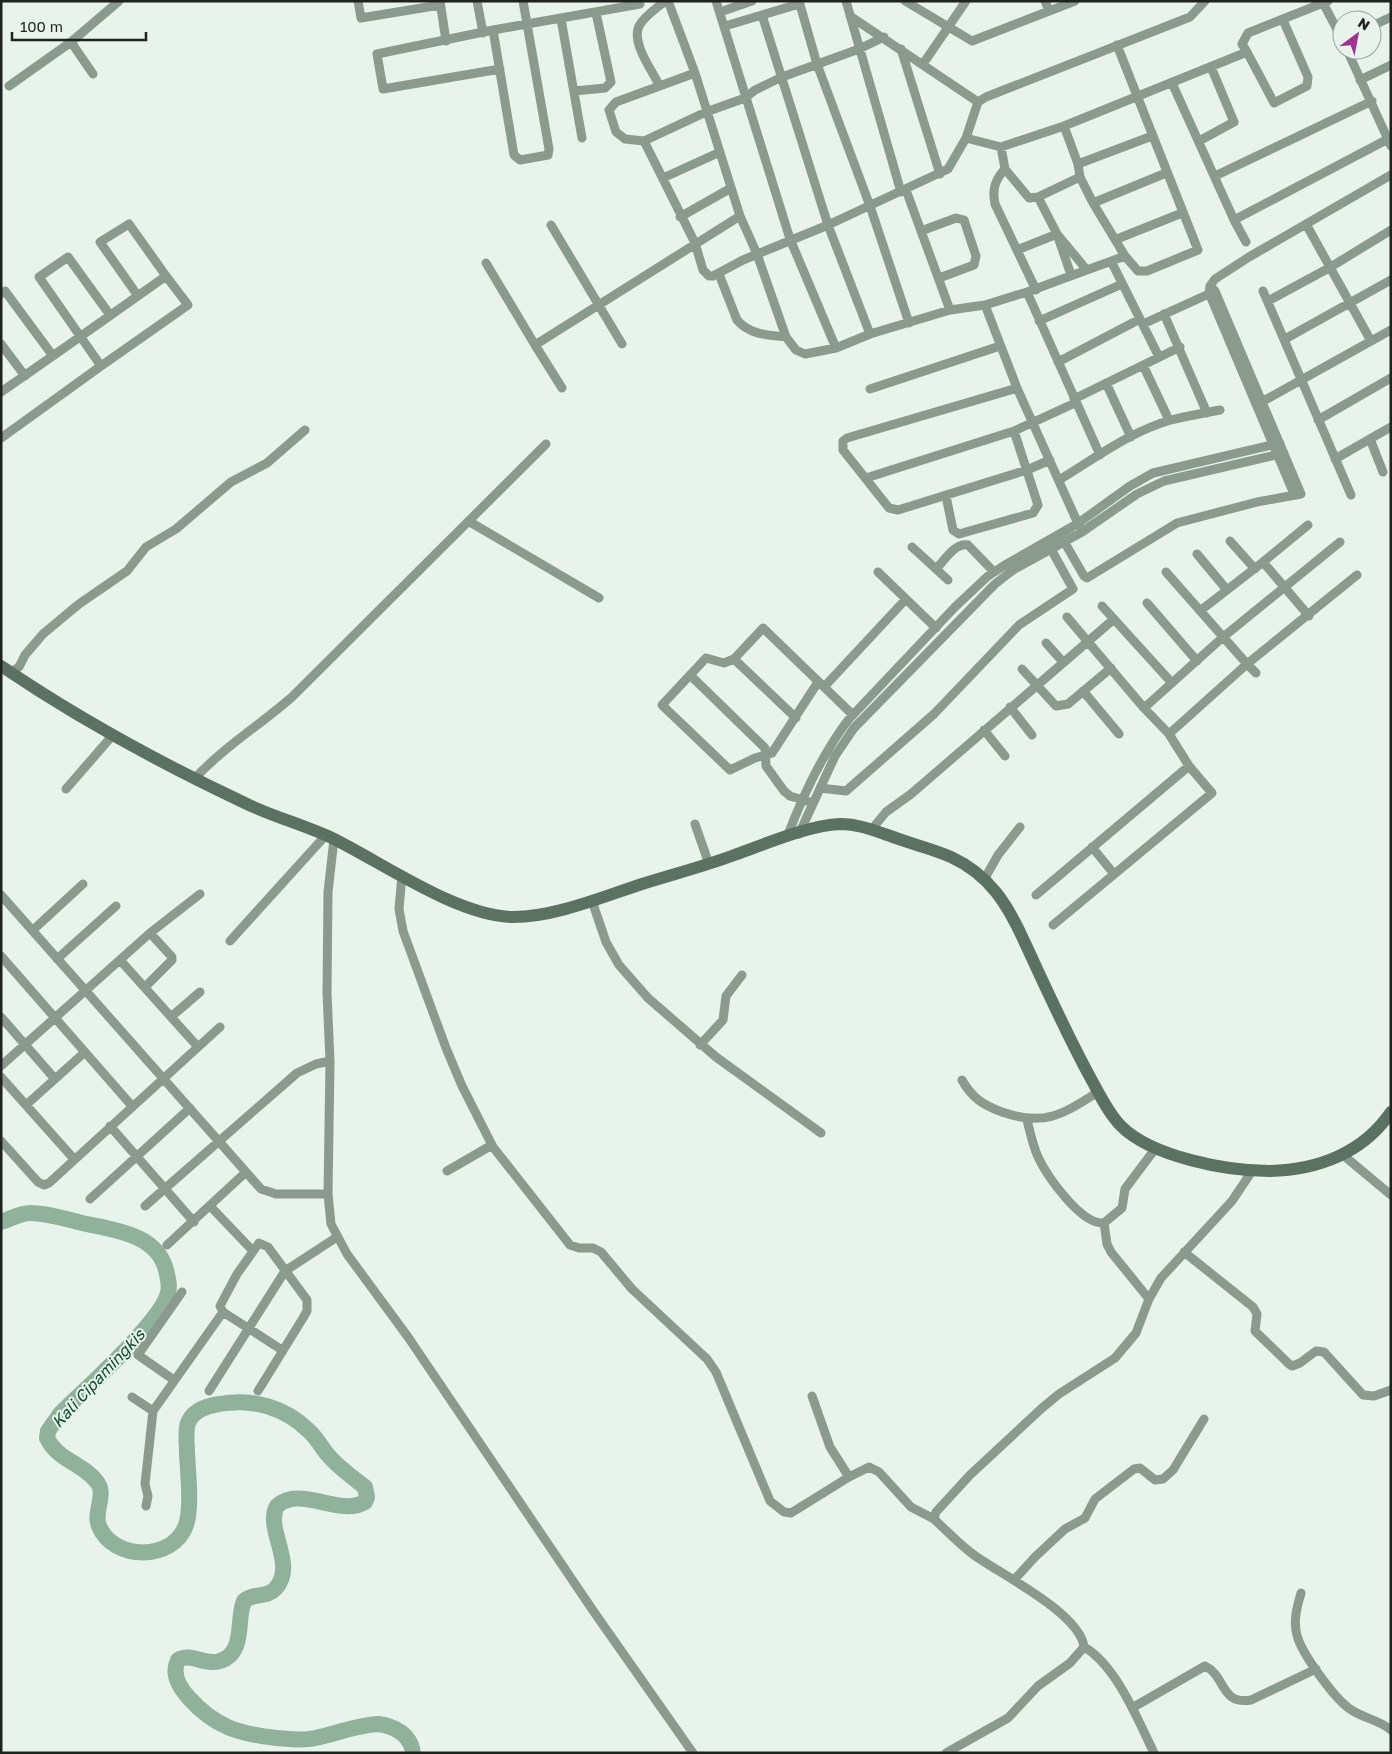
<svg xmlns="http://www.w3.org/2000/svg" width="1392" height="1754" font-family="'Golos Text',sans-serif">
	<style>
		.lines { fill: none; stroke-linecap: round; stroke-linejoin: round }
		.river { stroke: #90b29b; stroke-width: 16 }
		.street { stroke: #8b9a8f; stroke-width: 9 }
		.secondary { stroke: #5b7162; stroke-width: 12 }
		.labels { text-anchor: middle; dominant-baseline: central; stroke-width: 4; stroke-linejoin: round; paint-order: stroke }
		.water-label { font-size: 16px; font-style: italic; fill: #0b4728; stroke: #e7f3eb }
	</style>
	<rect width="100%" height="100%" fill="#e7f3eb"/>
	<g class="lines">
		<path class="river" d="M1 1222C10 1219 21 1213 30 1213 48 1213 65 1219 82 1223 114 1230 157 1234 166 1270 168 1278 170 1286 168 1293 161 1322 84 1390 60 1414L48 1431 47 1438C58 1461 83 1463 97 1482 107 1494 93 1512 99 1526 113 1561 173 1562 186 1525 192 1507 188 1474 187 1453 187 1444 185 1432 188 1423 193 1410 206 1406 219 1404 252 1398 285 1407 309 1431 317 1438 321 1447 328 1455 338 1467 352 1477 365 1487L367 1497 365 1502C339 1517 301 1485 277 1506 264 1529 298 1565 275 1589 267 1598 252 1593 244 1601 236 1619 246 1653 220 1661 205 1666 191 1652 178 1660 171 1674 179 1687 189 1698 215 1727 239 1734 277 1738 289 1739 302 1741 315 1738 336 1734 356 1725 378 1724 395 1726 411 1735 413 1753"/>
		<path class="street" d="M358 1 361 18 440 5
			M440 1 446 41
			M477 1 483 33
			M668 1 695 73 740 216 757 254 786 337 796 350 805 354 836 348 870 334 950 310 985 305 1027 292 1125 256
			M716 1 790 239 836 348
			M799 1 817 64 870 206 909 323
			M846 1 901 192
			M905 1 972 41 1075 1
			M1045 1 1049 11
			M1322 1 1342 39
			M720 12 752 1
			M762 15 828 225 870 334
			M850 16 978 102
			M561 19 582 138
			M725 26 799 4
			M1372 26 1391 17
			M493 30 514 155 520 160 548 155 549 149 523 1
			M71 42 93 74
			M901 49 940 174
			M1347 50 1391 146
			M1247 52 1274 103 1307 86 1308 77 1283 20
			M923 64 966 1
			M500 69 383 89 377 54 493 30 640 4 639 1
			M695 73 616 102 609 110 616 132 625 139 644 141 695 243 703 270 709 276H713L743 260 828 225 948 169 966 138 978 102 986 97 1190 17 1205 1
			M1360 80 1391 65
			M1172 83 1234 220 1246 242
			M659 85C652 70 631 43 639 26 644 16 657 8 665 1
			M9 86 71 42 119 1
			M574 91 605 88 611 82 596 13
			M1064 126 1078 164 1080 177 1093 203 1125 256 1138 271H1147L1198 250 1117 45
			M966 138 1001 147 1064 126 1247 52 1242 44 1248 33 1328 1
			M644 141 706 112 745 98 755 90 782 77 859 49 884 37
			M1199 141 1234 122 1211 67
			M1001 147 1005 169 1029 198 1038 197 1080 177
			M1078 164 1152 136
			M1005 169C995 180 992 189 995 204L1036 290
			M1215 176 1372 101
			M663 178 720 152
			M906 190 950 310
			M1038 197 1057 234 1071 275
			M1093 203 1166 173
			M680 217 731 188
			M1234 220 1388 139
			M1306 224 1371 341
			M551 225 622 344
			M921 231 956 218 964 220 976 256 974 265 939 278
			M1117 239 1182 213
			M1017 250 1057 234 1086 269
			M1111 261 1159 357
			M486 263 535 345 740 216
			M719 274 737 320C750 335 768 335 786 337
			M1263 291 1351 495
			M1027 292 1100 455
			M1 294 5 291 53 356
			M1268 301 1329 268 1391 230
			M985 305 1017 388 1080 528
			M1164 314 1207 413
			M110 315 68 257 39 277 101 366 188 305 166 276
			M1039 321 1122 284
			M1143 324 1213 292
			M1285 339 1391 280
			M1 344 25 376
			M535 345 562 388
			M1058 362 1140 319
			M1143 365 1169 420
			M1106 383 1131 437
			M1017 388 847 438 843 441V450L889 508 898 510 1027 470 1050 460
			M870 389 1000 346
			M1 392C56 354 111 315 166 276L129 224 100 242 138 296
			M1074 399 1180 347
			M1258 404 1391 330
			M1318 420 1391 378
			M1 438 101 366
			M1370 439 1383 472
			M1335 459 1391 427
			M866 478 1014 431 1075 403
			M1059 480C1094 459 1131 431 1171 420 1187 416 1204 413 1220 410
			M1294 494 1209 293 1210 286 1215 279 1249 257 1391 175
			M946 496 953 530 959 534 1033 513 1038 505 1014 431
			M470 522 599 598
			M1062 538 1084 576 1087 578 1177 523 1257 502 1301 494 1215 291 1210 286
			M1230 541 1255 569
			M912 547 948 580
			M1197 554 1227 590
			M1263 562 1308 525
			M936 569C944 561 955 542 968 545L994 572
			M878 572 936 628
			M1166 572 1247 664 1357 575
			M1147 603 1197 661
			M1102 606 1172 683
			M1200 611 1263 562 1309 616
			M1067 617 1144 708 1169 734 1247 664 1256 673
			M1046 643 1063 662
			M734 659 796 718
			M1022 669 1056 706 1068 704 1111 668
			M11 672 19 667 25 655 43 634 79 604 127 571 146 547 176 529 231 482 267 463 305 430
			M690 675 765 748 766 766 784 791 790 796 807 801
			M818 682 772 753 755 758 730 770 662 705 706 658 724 663 734 659 763 628 853 715
			M824 687 906 599
			M1083 691 1119 734
			M1010 707 1032 735
			M1144 708 1222 638 1340 542
			M984 730 1005 756
			M194 779C224 747 260 725 292 697L546 444
			M820 788 846 791 934 714 1019 625 1073 589 1051 549
			M66 789 112 736
			M695 824 709 864
			M872 829 886 812 911 794 1114 619
			M799 834 835 756 854 728 995 584 1013 570 1082 532 1137 494 1164 481 1284 453
			M787 837C803 795 822 754 849 719L955 607 988 576 1005 565 1077 524 1130 486 1153 473 1280 443
			M334 839 328 892 327 993 330 1061 328 1194 331 1224 347 1254 408 1337 594 1612 693 1753
			M1092 847 1114 874
			M402 875 399 909 403 931 446 1048 462 1086 493 1147 570 1245 579 1248H593L601 1252 632 1289 707 1359 716 1372 770 1501 784 1512 791 1513 849 1477 869 1467 879 1472 911 1507 934 1519
			M985 878 998 855 1020 827
			M1 895 261 1189 276 1194H328
			M1036 895 1189 766
			M592 901 606 942 619 965 648 998 716 1057 821 1133
			M1053 925 1212 793 1189 766 1169 734
			M33 930 83 884
			M230 941 326 835
			M1 956 132 1106
			M57 959 116 906
			M120 960 198 1047
			M145 987 172 960V957L150 933
			M1 1017 55 1079
			M171 1017 200 992
			M700 1045 723 1020 726 996 742 975
			M1 1066 150 933 200 894
			M1 1077 74 1159
			M962 1080C972 1098 983 1105 1002 1112 1045 1127 1063 1114 1098 1092
			M26 1105 85 1052
			M1027 1120C1030 1132 1033 1146 1038 1157 1047 1176 1081 1225 1104 1223
			M110 1126 194 1222
			M1 1141 38 1182 44 1185 49 1183 220 1027
			M1343 1155 1391 1195
			M447 1171 492 1145
			M90 1199 190 1108
			M145 1206 297 1073 316 1064 330 1061
			M210 1206 252 1250
			M167 1245 246 1172
			M1184 1252 1253 1307 1257 1314 1255 1331 1289 1364 1292 1366 1300 1363 1316 1351 1324 1352 1363 1395 1374 1396 1391 1390
			M1149 1299 1111 1252 1107 1244 1104 1223 1122 1208 1125 1189 1155 1149
			M174 1380 138 1355 182 1292
			M209 1391 285 1271 337 1237
			M258 1391 303 1318 307 1311V1300L268 1247 259 1243 237 1274 220 1306 223 1312 282 1350
			M812 1396 830 1447 849 1477
			M132 1397 153 1411
			M146 1506 148 1496 145 1484 153 1411 223 1312
			M1014 1580 1035 1557 1065 1529 1085 1518 1095 1499 1134 1469 1140 1468 1155 1480 1163 1479 1173 1470 1204 1419
			M1301 1593C1297 1607 1293 1621 1297 1635 1301 1653 1335 1699 1350 1709 1364 1719 1378 1719 1391 1730
			M1084 1647C1116 1665 1138 1720 1154 1753
			M1132 1708 1205 1666C1226 1676 1220 1705 1251 1700L1316 1669
			M946 1753 1008 1718 1038 1686 1070 1663 1084 1647C1080 1613 1000 1574 974 1555 959 1544 947 1531 934 1519L936 1512 970 1475 1042 1408 1059 1394 1115 1358 1136 1333 1149 1299 1161 1278 1232 1201 1252 1171"/>
		<path class="secondary" d="M1 666C79 719 162 764 247 804 274 817 304 825 332 838 383 863 457 916 513 917 555 917 602 897 642 884 673 874 706 866 737 854 765 844 810 825 840 824 860 824 878 832 896 838 915 845 933 849 951 857 990 875 1008 905 1025 943 1046 988 1066 1033 1090 1077 1099 1093 1108 1113 1121 1126 1152 1157 1227 1171 1269 1171 1318 1170 1363 1153 1391 1112"/>
	</g>
	<g class="labels">
		<g class="water-label">
			<text transform="translate(98 1378) rotate(-47)">Kali Cipamingkis</text>
		</g>
	</g>
	<rect width="1392" height="1754" fill="none" stroke="#1f2320" stroke-width="5"/>
	<g transform="translate(1357 35) rotate(32)"><circle r="24" fill="#e7f3eb" stroke="#97a09a"/>
	<path d="M0-4L9 19L0 12L-9 19Z" fill="#a33391"/>
	<text y="-8" font-size="14" font-weight="bold" text-anchor="middle" fill="#1f2320">N</text>
	</g>
	<path d="M12 32v8h134v-8" fill="none" stroke="#1f2320" stroke-width="2.5"/>
	<text x="20" y="32" font-size="15" fill="#1f2320" stroke="#e7f3eb" stroke-width="4" paint-order="stroke">100 m</text>
</svg>
